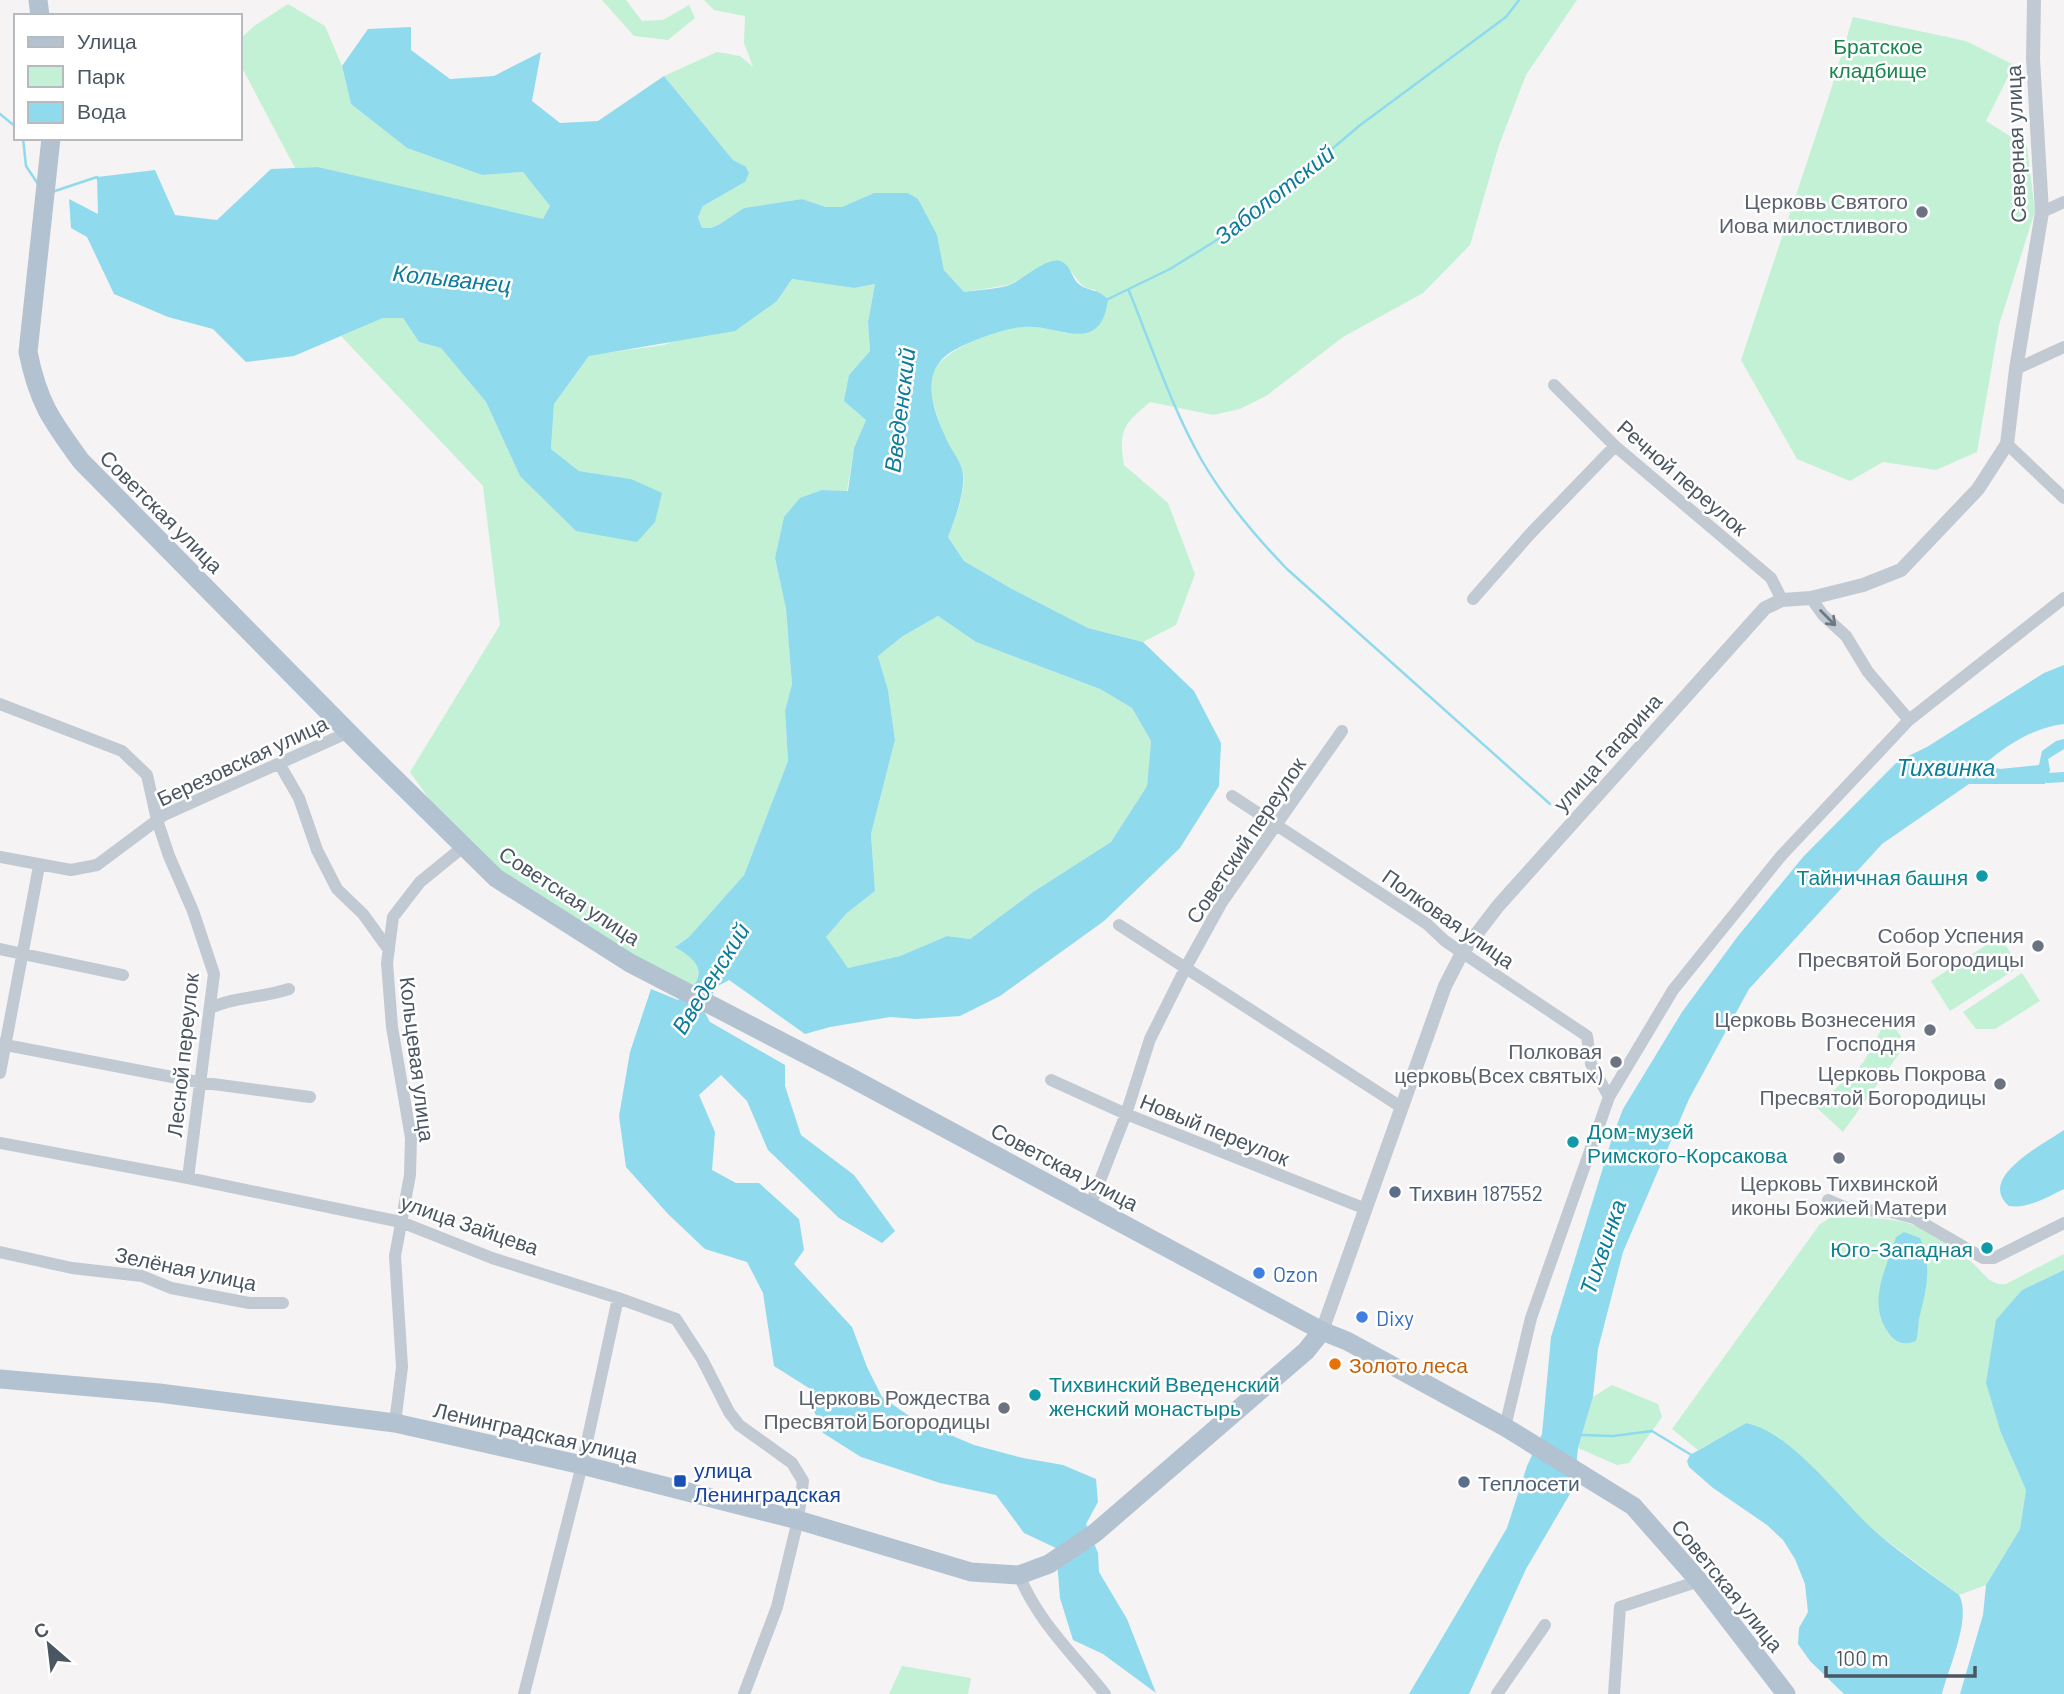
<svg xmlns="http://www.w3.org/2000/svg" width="2064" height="1694" font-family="Barlow,sans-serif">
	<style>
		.green { fill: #c3f1d5 }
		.water { fill: #90daee; fill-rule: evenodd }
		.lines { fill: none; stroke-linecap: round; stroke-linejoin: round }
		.stream { stroke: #90daee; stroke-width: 2.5 }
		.canal { stroke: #90daee; stroke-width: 10 }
		.minor { stroke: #c1cad2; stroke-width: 12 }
		.tertiary { stroke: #c1cad2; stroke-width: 14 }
		.primary { stroke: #b3c2d1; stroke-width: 19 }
		.oneway { stroke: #6e7983 }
		.worship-dot { fill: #6b7280; stroke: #fff; stroke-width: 2.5 }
		.culture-dot { fill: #0f9aa8; stroke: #fff; stroke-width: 2.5 }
		.service-dot { fill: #5c6f8a; stroke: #fff; stroke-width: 2.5 }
		.shop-dot { fill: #3f7fe0; stroke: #fff; stroke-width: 2.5 }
		.food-dot { fill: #e8710a; stroke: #fff; stroke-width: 2.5 }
		.transit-dot { fill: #1a4fb4; stroke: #fff; stroke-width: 2.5 }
		.labels { text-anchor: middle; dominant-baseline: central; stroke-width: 5; stroke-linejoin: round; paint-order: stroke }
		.park-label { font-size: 21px; fill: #17864f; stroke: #fff }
		.street-label { font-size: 21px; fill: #4a5661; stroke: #fff }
		.worship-label { font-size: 21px; fill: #5b616d; stroke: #fff; text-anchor: end }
		.culture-label { font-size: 21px; fill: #0d838f; stroke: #fff; text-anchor: end }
		.service-label { font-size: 21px; fill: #4e5e75; stroke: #fff; text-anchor: start }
		.shop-label { font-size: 21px; fill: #366cbe; stroke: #fff; text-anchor: start }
		.food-label { font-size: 21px; fill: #c56008; stroke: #fff; text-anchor: start }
		.transit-label { font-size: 21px; fill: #164399; stroke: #fff; text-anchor: start }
		.water-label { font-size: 23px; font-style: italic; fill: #0c7c9b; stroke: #fff }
	</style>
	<rect width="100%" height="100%" fill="#f5f3f3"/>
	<path class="green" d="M602 0H626L642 21 663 20 689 5 695 18 668 40 634 36Z
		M704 0H1577L1526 75 1499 145 1470 245 1423 293 1343 337 1266 396 1240 409 1213 415 1150 402C1124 424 1118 430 1124 465L1168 503 1195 574 1176 625 1143 642 1088 628 1012 589 964 561 948 537C955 519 968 488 962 469 958 457 949 447 944 436 939 422 933 404 930 390 925 353 992 332 1020 327 1035 325 1052 330 1067 333L1096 290C1082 288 1081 284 1073 274 1069 268 1058 264 1052 261L1009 285 964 292 944 270 937 235 908 193H874L842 207H826L802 199 744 208 720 224 711 228H702L698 217 703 206 745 182V166L733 160 664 76 717 52 740 56 753 67 744 43 745 16 714 10Z
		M288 4 325 26 342 66 351 104 407 148 482 175 523 172 550 206 543 220 318 167 295 168 240 64V39L254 26Z
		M1853 17 1966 41 2014 65 1986 121 2027 147 2035 211 1999 325 1977 452 1936 470 1883 462 1850 481 1797 459 1741 360 1829 96Z
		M792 279 854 288 875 284 868 322 870 351 849 375 866 420 854 448 847 491 822 490 784 517 775 558 786 609 792 684 785 711 788 761 744 875 689 937 676 946C694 959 709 969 689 992L463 847 410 772 500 625 483 486 341 336 383 318H403L419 342 441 348 486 402 520 476 631 479 579 471 551 449 554 404 590 355 664 345 777 301Z
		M938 616 976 642 1100 689 1132 708 1151 741 1147 786 1111 842 1033 892 970 939 947 936 900 956 848 968 825 938 847 913 875 891 871 834 895 740 888 690 878 656 903 636Z
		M2000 936 2019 967 1950 1011 1931 981Z
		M2022 973 2040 1001 1995 1029H1976L1963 1012Z
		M1888 1017 1906 1044 1843 1132 1816 1107 1863 1063Z
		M1856 1217C1876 1219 1897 1218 1916 1226 1934 1234 1951 1248 1967 1259 1982 1268 1988 1287 2006 1284L2064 1254V1270L2022 1290 2001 1433 2026 1490 2020 1529 1986 1585 1959 1595 1878 1534 1755 1425 1746 1423 1698 1450 1672 1429 1820 1224 1830 1218Z
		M1612 1385 1658 1404 1662 1417 1629 1463 1617 1465 1578 1448 1593 1397Z
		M902 1666 971 1678 968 1694H889Z"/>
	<path class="water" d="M411 27V50L450 79 494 76 541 52 532 101 560 123 598 121 664 76 733 160 745 166 749 173 745 182 703 206 698 217 702 228H711L720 224 744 208 802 199 826 207H842L874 193H908L918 199 937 235 944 270 964 292C978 290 994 289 1007 286 1022 281 1046 257 1060 261 1072 265 1071 279 1080 285 1090 292 1100 289 1108 300 1100 357 1059 324 1023 327 1004 328 964 343 948 354 920 375 933 409 945 436 949 447 959 458 962 469 967 488 955 519 948 537L964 561 1012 589 1088 628 1143 642 1194 691 1221 743 1219 786 1180 848 1104 921 1000 996 960 1016 916 1019 890 1017 830 1027 805 1034 729 980 716 987 704 1011 710 1022 785 1065V1086L801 1135 854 1175 895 1231 882 1243 839 1218 768 1150 747 1101 721 1075 699 1095 715 1132 712 1170 736 1183H759L799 1219 804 1250 794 1264 852 1327 867 1367 882 1397 915 1420 974 1445 1023 1458 1063 1465 1096 1479 1098 1502 1086 1524 1098 1553 1099 1572 1127 1619 1156 1693 1103 1654 1073 1640 1060 1598 1056 1548 1024 1533 996 1495 940 1483 861 1457 823 1433 814 1411 812 1390 774 1366 763 1293 747 1262 705 1249 668 1214 626 1167 619 1116 630 1052 651 989 678 1000C707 979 705 964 675 947L689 937 744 875 788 761 785 711 792 684 786 609 775 558 784 517 800 498 822 490 848 491 854 448 866 420 844 401 849 375 870 351 868 322 875 284 854 288 792 279 777 301 735 331 589 356 554 404 551 449 579 471 631 479 662 493 655 522 637 542 576 531 520 476 486 402 441 348 419 342 403 318H383L294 356 246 362 213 329 168 317 114 294 87 237 71 228 69 199 98 214 97 177 155 170 175 215 217 220 271 169 318 167 543 219 550 206 523 172 482 175 407 148 351 104 342 66 368 29ZM938 616 976 642 1100 689 1132 708 1151 741 1147 786 1111 842 1033 892 970 939 947 936 900 956 848 968 826 937 847 913 875 891 871 834 895 740 888 690 878 656 903 636Z
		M2064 665V724C2035 727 2006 745 1985 764L2000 769 2039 765 2042 751 2056 741 2064 739V749L2048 759 2050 770 2045 784H1969L1882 844 1749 989 1689 1099 1623 1252 1598 1349 1593 1397 1578 1448 1574 1487 1526 1569 1469 1694H1409L1507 1528 1527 1466 1542 1434 1551 1337 1613 1135 1623 1109 1682 1012 1738 936 1803 857 1898 761 1927 747 2044 673Z
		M2064 1130V1189C2047 1197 2028 1209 2009 1206 1976 1178 2044 1144 2064 1130Z
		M1904 1232 1920 1238C1933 1266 1926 1290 1919 1319 1918 1327 1918 1334 1916 1341 1906 1345 1898 1344 1891 1336 1865 1304 1886 1270 1896 1237Z
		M2064 1270V1694H1960L1983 1615 1986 1585 2020 1529 2026 1490 2001 1433 1986 1383 1996 1320 2022 1290Z
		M1746 1423C1792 1432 1841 1501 1877 1533 1903 1555 1932 1575 1959 1595 1972 1618 1948 1669 1942 1694H1844L1810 1661 1798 1644 1799 1628 1808 1612 1805 1584 1795 1559 1783 1540 1767 1525 1713 1488 1689 1467 1687 1461 1690 1455Z"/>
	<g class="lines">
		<path class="stream" d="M0 114 16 127
			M23 138 26 166 38 184
			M52 192 97 177 98 179
			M1129 291C1152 347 1171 406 1201 459 1224 499 1255 536 1287 569L1550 804
			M1104 301 1170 269 1246 222 1359 126 1506 17 1519 0
			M1582 1435 1613 1436 1652 1431 1693 1456"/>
		<path class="canal" d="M2048 778 2064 777"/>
		<path class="minor" d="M2042 212 2064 202
			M2016 369 2064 347
			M1554 385 1615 446 1771 578 1782 600
			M2007 444 2064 498
			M1811 598 1823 615 1846 636 1868 672 1909 720
			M1473 599 1530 534 1615 446
			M0 704 122 751 147 775 157 820 169 856 193 911 214 974 188 1178
			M280 765 299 798 317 850 337 889 363 914 389 950
			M1232 796 1427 924 1445 941 1587 1036 1591 1064 1609 1097
			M0 857 71 870 97 865 164 815 349 732
			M1119 925 1401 1107
			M0 949 123 975
			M210 1008C237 996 262 998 289 989
			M0 1044 198 1082 310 1097
			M0 1073 39 866
			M1051 1080 1126 1114 1366 1209
			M0 1143 188 1178 401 1222 492 1258 618 1298 676 1319 702 1359 729 1412 739 1425 792 1463 803 1481 798 1520 777 1607 744 1694
			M1828 1200 1849 1209 1891 1212 1914 1218 1983 1258H1994L2064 1223
			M1090 1206 1126 1114 1150 1039 1185 969 1222 902 1342 731
			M0 1252 72 1268 142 1276 171 1288 249 1303H283
			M395 1423 402 1367 395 1256 410 1175 411 1138 392 1027 387 963 393 917 420 882 463 847
			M1505 1427 1531 1318 1609 1097 1673 990 1781 856 1909 720 2064 598
			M1019 1575C1038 1622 1074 1655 1105 1694
			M524 1694 582 1465 618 1298
			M1497 1694 1545 1625
			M1614 1694 1620 1607 1699 1581"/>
		<path class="tertiary" d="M1322 1331 1445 986 1462 953 1498 906 1765 608 1782 600 1811 598 1863 585 1901 570 1978 489 2007 444 2016 369 2042 212 2033 59 2034 0"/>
		<path class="primary" d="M38 0 40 16
			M51 138 28 352C38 402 51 420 81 461L368 752 496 878 630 963 846 1075 1322 1331 1347 1341 1505 1427 1633 1506 1699 1581 1786 1694
			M0 1379 159 1393 395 1423 582 1465 798 1520 971 1572 1019 1575 1049 1564 1095 1533 1306 1351 1322 1331"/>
	</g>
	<defs><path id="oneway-shaft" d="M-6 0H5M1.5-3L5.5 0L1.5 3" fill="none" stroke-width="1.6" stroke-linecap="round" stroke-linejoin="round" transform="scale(1.75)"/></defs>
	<use class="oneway" href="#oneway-shaft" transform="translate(1828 618) rotate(45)"/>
	<g class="worship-dot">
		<circle cx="1922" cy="212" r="7"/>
		<circle cx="2038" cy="946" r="7"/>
		<circle cx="1930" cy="1030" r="7"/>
		<circle cx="1616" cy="1062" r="7"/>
		<circle cx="2000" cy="1084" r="7"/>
		<circle cx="1839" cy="1158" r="7"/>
		<circle cx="1004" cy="1408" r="7"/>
	</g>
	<g class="culture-dot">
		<circle cx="1982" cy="876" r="7"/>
		<circle cx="1573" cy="1142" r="7"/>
		<circle cx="1987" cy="1248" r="7"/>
		<circle cx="1035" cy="1395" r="7"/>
	</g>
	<g class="service-dot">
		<circle cx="1395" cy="1192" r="7"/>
		<circle cx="1464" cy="1482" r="7"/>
	</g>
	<g class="shop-dot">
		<circle cx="1259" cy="1273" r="7"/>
		<circle cx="1362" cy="1317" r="7"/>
	</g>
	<circle class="food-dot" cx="1335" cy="1364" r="7"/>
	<rect class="transit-dot" x="673" y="1474" width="14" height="14" rx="3.5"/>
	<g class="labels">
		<g class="park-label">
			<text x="1878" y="45">Братское<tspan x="1878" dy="24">кладбище</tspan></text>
		</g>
		<g class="street-label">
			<text transform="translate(2015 144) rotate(-92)">Северная улица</text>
			<text transform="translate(1683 477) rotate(41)">Речной переулок</text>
			<text transform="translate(162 511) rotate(45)">Советская улица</text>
			<text transform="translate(1607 752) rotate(-48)">улица Гагарина</text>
			<text transform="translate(242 760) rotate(-25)">Березовская улица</text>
			<text transform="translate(1245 840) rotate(-56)">Советский переулок</text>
			<text transform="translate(570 895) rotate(33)">Советская улица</text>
			<text transform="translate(1449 918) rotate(35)">Полковая улица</text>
			<text transform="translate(182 1055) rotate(-84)">Лесной переулок</text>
			<text transform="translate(418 1059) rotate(83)">Кольцевая улица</text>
			<text transform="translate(1215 1129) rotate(22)">Новый переулок</text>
			<text transform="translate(1065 1166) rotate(28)">Советская улица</text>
			<text transform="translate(470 1224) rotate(19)">улица Зайцева</text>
			<text transform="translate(186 1268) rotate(12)">Зелёная улица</text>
			<text transform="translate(536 1432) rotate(13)">Ленинградская улица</text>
			<text transform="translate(1728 1585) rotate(51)">Советская улица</text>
		</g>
		<g class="worship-label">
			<text x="1908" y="200">Церковь Святого<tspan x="1908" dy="24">Иова милостливого</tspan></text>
			<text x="2024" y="934">Собор Успения<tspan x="2024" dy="24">Пресвятой Богородицы</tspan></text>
			<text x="1916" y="1018">Церковь Вознесения<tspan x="1916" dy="24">Господня</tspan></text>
			<text x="1602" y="1050">Полковая<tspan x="1602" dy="24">церковь(Всех святых)</tspan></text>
			<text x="1986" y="1072">Церковь Покрова<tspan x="1986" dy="24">Пресвятой Богородицы</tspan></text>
			<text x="1839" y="1182" text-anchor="middle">Церковь Тихвинской<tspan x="1839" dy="24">иконы Божией Матери</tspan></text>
			<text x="990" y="1396">Церковь Рождества<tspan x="990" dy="24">Пресвятой Богородицы</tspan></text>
		</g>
		<g class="culture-label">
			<text x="1968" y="876">Тайничная башня</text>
			<text x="1587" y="1130" text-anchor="start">Дом-музей<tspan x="1587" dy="24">Римского-Корсакова</tspan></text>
			<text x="1973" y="1248">Юго-Западная</text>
			<text x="1049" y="1383" text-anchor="start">Тихвинский Введенский<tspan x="1049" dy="24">женский монастырь</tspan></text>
		</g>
		<g class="service-label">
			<text x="1409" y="1192">Тихвин 187552</text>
			<text x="1478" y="1482">Теплосети</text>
		</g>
		<g class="shop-label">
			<text x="1273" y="1273">Ozon</text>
			<text x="1376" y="1317">Dixy</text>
		</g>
		<g class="food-label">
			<text x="1349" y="1364">Золото леса</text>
		</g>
		<g class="transit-label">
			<text x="694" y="1469">улица<tspan x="694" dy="24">Ленинградская</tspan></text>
		</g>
		<g class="water-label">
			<text transform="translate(1274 194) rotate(-38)">Заболотский</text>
			<text transform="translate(452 278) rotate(6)">Колыванец</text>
			<text transform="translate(899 410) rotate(-83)">Введенский</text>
			<text x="1946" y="767">Тихвинка</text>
			<text transform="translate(710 978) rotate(-58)">Введенский</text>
			<text transform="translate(1602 1247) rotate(-71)">Тихвинка</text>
		</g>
	</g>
	<rect x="14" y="14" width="228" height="126" fill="#ffffff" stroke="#b7bbc0" stroke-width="2"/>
	<rect x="28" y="37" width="35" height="10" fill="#b3c2d1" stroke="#b7bbc0" stroke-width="2"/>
	<text x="77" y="49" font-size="21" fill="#4a5661">Улица</text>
	<rect x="28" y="66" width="35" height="21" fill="#c3f1d5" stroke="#b7bbc0" stroke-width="2"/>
	<text x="77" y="84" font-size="21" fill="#4a5661">Парк</text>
	<rect x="28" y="102" width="35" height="21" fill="#90daee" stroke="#b7bbc0" stroke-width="2"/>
	<text x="77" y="119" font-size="21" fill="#4a5661">Вода</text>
	<g transform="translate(49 1645) rotate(332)" stroke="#ffffff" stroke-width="5" paint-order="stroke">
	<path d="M0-5L12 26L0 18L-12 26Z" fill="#4a5661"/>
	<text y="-10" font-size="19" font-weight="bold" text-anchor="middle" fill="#4a5661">С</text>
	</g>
	<path d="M1826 1666v10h149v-10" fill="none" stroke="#4a5661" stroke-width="3.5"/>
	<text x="1836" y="1666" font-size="21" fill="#4a5661" stroke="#ffffff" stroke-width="5" paint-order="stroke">100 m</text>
</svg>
